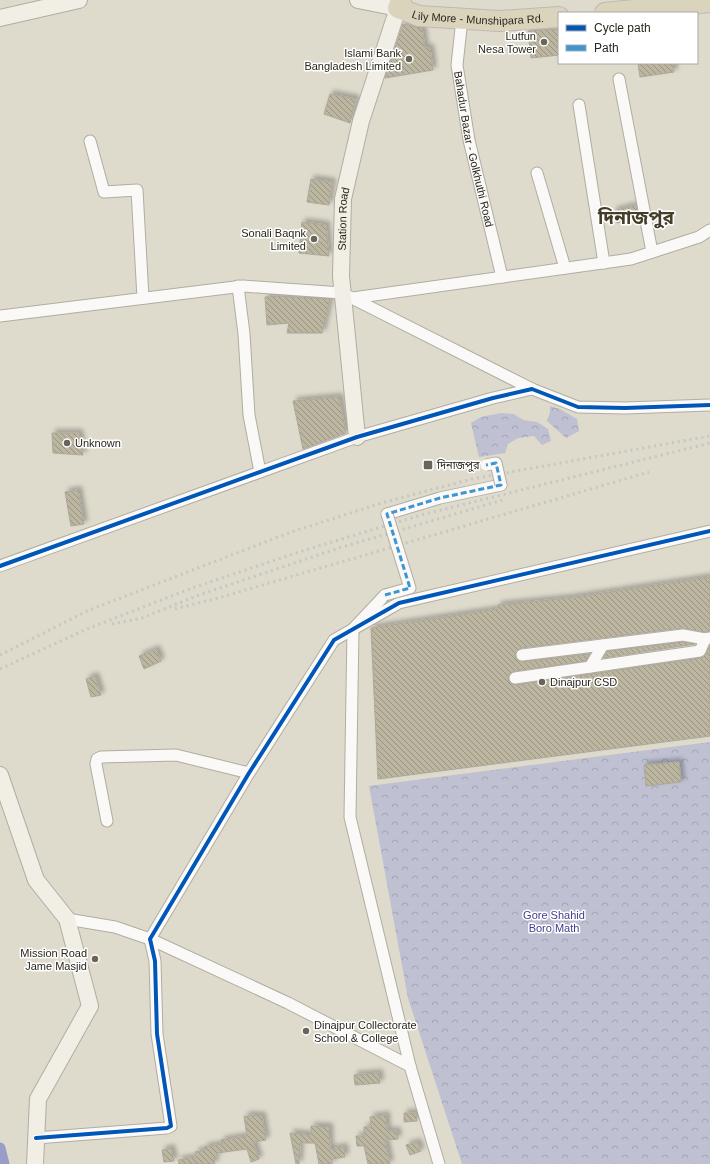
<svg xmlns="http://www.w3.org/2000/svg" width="710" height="1164" font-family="Helvetica,'Noto Sans Bengali',sans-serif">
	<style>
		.forest { fill: url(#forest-crowns) }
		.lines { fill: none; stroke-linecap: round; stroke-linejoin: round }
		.canal { stroke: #9b9dc9; stroke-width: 11 }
		.building { fill: url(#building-back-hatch); stroke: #aba89d; filter: url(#shadow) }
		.street-casing { stroke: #b1ada2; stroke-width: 13 }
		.secondary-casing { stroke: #b1ada2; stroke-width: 18 }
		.highway-casing { stroke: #bcbab3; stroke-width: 22 }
		.street { stroke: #faf9f7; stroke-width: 11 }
		.secondary { stroke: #f1eee6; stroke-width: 16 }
		.highway { stroke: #dad4bd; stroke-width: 20 }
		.rail { stroke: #c6c6c2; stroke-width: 3; stroke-dasharray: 2 4; stroke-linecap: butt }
		.street-bridge-casing { stroke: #b1ada2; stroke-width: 13; stroke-linecap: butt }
		.street-bridge { stroke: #faf9f7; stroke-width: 11 }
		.quiet { stroke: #3c95d4; stroke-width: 3; stroke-dasharray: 6 3; stroke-linecap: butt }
		.cycleway-casing { stroke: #fff; stroke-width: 6 }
		.cycleway { stroke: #0057b8; stroke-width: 4 }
		.poi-dot { fill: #68655a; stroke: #fff; stroke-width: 1.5 }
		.labels { text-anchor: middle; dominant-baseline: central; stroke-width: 3; stroke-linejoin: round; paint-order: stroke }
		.street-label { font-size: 11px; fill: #29261c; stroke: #fff }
		.poi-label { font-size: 11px; fill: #29261c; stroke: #fff; text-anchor: end }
		.park-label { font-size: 11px; fill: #403d91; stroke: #fff }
		.town-label { font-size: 19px; font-weight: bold; fill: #443d28; stroke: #fff }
	</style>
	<defs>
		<pattern id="forest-crowns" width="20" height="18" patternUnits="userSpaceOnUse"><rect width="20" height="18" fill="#bfc0d1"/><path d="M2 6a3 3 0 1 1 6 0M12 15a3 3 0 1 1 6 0" fill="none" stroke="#a4a5b3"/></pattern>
		<pattern id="building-back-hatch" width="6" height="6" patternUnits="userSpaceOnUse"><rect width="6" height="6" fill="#bcb59f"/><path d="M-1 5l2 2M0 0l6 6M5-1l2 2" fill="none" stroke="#999381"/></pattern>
		<filter id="shadow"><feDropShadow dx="3.5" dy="-3.5" stdDeviation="2" flood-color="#0004"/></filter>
	</defs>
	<rect width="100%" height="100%" fill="#dedacc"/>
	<path class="forest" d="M550 406 560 409 577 419 579 431 566 438 547 421 550 412Z
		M501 413 514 414 523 420 537 422 548 429 551 441 542 445 534 436 518 438 508 444 505 453 479 457 471 423 481 417Z
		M710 742V1164H462L408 998 369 786Z"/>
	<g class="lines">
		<path class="canal" d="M0 1148 4 1164"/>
	</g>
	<path class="building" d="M403 24 422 28 425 48H430L433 70 385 78Z
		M559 29V55L531 58 528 31Z
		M638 63H673L674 72 640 77Z
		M330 94 356 99 350 123 324 114Z
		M311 179 332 182 329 205 307 202Z
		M636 205 638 217 617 223 613 211Z
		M302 222 326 225 329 256 299 253Z
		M279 296 330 299 322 333H287L289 323 267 325 265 297Z
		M339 397 346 433 303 449 293 401Z
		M52 433H79L83 455 53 453Z
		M78 490 84 524 71 526 65 492Z
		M710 577V631L705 632 682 628 521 648 518 650 515 655 517 660 522 662 590 654 586 661 514 671 509 675 508 679 510 683 516 685 701 658 706 654 710 645V736L378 779 371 628 498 609V605L569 598Z
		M683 642 695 644 603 658 607 651Z
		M156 649 161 661 144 669 139 656Z
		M95 676 101 695 91 697 86 679Z
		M679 762 681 782 646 786 644 765Z
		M379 1073 380 1083 355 1085 354 1075Z
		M404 1113H416L417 1121 404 1122Z
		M248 1115 262 1116 266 1140 253 1142 259 1159 251 1162 247 1149 217 1153V1157L214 1158 215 1164H179L178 1160 196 1157 195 1152 205 1150 204 1147 222 1144 221 1140 247 1136 244 1116 248 1117Z
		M386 1115 387 1131H397L398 1139 385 1140 390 1164H368L364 1146H357L356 1136H364V1127H371L370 1117Z
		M311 1126 329 1127 330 1149 344 1147 345 1157 332 1159V1164H319L315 1143H300L299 1164H296L290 1133 311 1135Z
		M417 1142 421 1151 410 1155 406 1145Z
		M171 1148 174 1161 164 1162 162 1150Z"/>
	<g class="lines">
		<g class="street-casing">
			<g id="street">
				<path id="s1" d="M462 19 457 65 469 140 502 277"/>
				<path d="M619 79 652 252"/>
				<path d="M579 105 604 263"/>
				<path d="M90 141 104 192 137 190 143 298"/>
				<path d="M537 173 565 268"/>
				<path d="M238 286 244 334 249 415 260 472"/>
				<path d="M353 298 631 259 699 237 710 230"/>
				<path d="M0 316 243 286 342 293 532 389"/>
				<path d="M387 514 440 498 501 485"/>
				<path d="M0 566 357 437 493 398 532 389 578 407 625 408 710 405"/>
				<path d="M385 595 353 629 350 817 410 1066 439 1164"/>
				<path d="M522 655 683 635 705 639 710 638"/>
				<path d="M590 667 603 645"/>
				<path d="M515 678 700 651 705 639"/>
				<path d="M107 821 96 764 97 759 101 757 176 755 249 773"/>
				<path d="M67 919 115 927 150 939 288 1003 410 1066"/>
				<path d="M36 1138 167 1128 171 1126 157 1034 155 961 150 939 249 773 334 640 399 603 710 531"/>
			</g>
		</g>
		<g class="secondary-casing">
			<g id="secondary">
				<path d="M0 18 79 0"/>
				<path id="s2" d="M357 437 341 276 343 199 361 121 398 8 358 0"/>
				<path d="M0 775 36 880 67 919 90 1006 38 1099 35 1164"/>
			</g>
		</g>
		<g class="highway-casing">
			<g id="highway">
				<path id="s3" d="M401 0 398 8 419 16 499 21 559 17"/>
				<path d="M605 13 710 2"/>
			</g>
		</g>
		<use href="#street" class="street"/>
		<use href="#secondary" class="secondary"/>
		<use href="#highway" class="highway"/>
		<path class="rail" d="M175 609 218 598 649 472
			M112 624 142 618 199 595 339 548 503 500
			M0 655 87 611 291 532 385 502 472 479 710 436
			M0 669 87 629 192 588 299 552 421 515 710 443"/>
		<g class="street-bridge-casing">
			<path id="street-bridge" d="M486 465 496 463 501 485
				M385 595 410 588 387 514"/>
		</g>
		<use href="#street-bridge" class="street-bridge"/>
		<path class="quiet" d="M385 595 410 588 387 514 440 498 501 485 496 463 486 465"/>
		<g class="cycleway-casing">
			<path id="cycleway" d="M0 566 357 437 493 398 532 389 578 407 625 408 710 405
				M36 1138 167 1128 171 1126 157 1034 155 961 150 939 249 773 334 640 399 603 710 531"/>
		</g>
		<use href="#cycleway" class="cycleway"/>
	</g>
	<g class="poi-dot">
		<circle cx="544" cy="42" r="4"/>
		<circle cx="409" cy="59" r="4"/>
		<circle cx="314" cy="239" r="4"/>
		<circle cx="67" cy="443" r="4"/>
		<rect x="423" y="460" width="10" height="10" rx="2"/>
		<circle cx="542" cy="682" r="4"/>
		<circle cx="95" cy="959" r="4"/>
		<circle cx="306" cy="1031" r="4"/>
	</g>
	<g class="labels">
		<g class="street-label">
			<text stroke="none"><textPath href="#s3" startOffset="90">Lily More - Munshipara Rd.</textPath></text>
			<text stroke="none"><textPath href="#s1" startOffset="132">Bahadur Bazar - Golkhuthi Road</textPath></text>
			<text stroke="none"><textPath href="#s2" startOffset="219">Station Road</textPath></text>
		</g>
		<g class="poi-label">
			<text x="536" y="36">Lutfun<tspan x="536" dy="13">Nesa Tower</tspan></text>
			<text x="401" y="53">Islami Bank<tspan x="401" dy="13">Bangladesh Limited</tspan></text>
			<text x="306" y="233">Sonali Baqnk<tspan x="306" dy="13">Limited</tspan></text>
			<text x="75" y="443" text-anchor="start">Unknown</text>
			<text x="437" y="465" text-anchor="start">দিনাজপুর</text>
			<text x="550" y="682" text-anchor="start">Dinajpur CSD</text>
			<text x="87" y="953">Mission Road<tspan x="87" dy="13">Jame Masjid</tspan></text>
			<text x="314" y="1025" text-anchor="start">Dinajpur Collectorate<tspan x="314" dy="13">School &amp; College</tspan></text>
		</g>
		<g class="park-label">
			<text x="554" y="915">Gore Shahid<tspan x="554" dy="13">Boro Math</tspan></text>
		</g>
		<g class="town-label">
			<text x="636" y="217">দিনাজপুর</text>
		</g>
	</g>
	<rect x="558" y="12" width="140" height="52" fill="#ffffff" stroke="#a9a8a4"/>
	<rect x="566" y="25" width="20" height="6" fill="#0057b8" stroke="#a9a8a4"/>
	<text x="594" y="32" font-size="12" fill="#29261c">Cycle path</text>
	<rect x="566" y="45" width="20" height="6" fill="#3c95d4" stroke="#a9a8a4"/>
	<text x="594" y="52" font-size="12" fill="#29261c">Path</text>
</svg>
